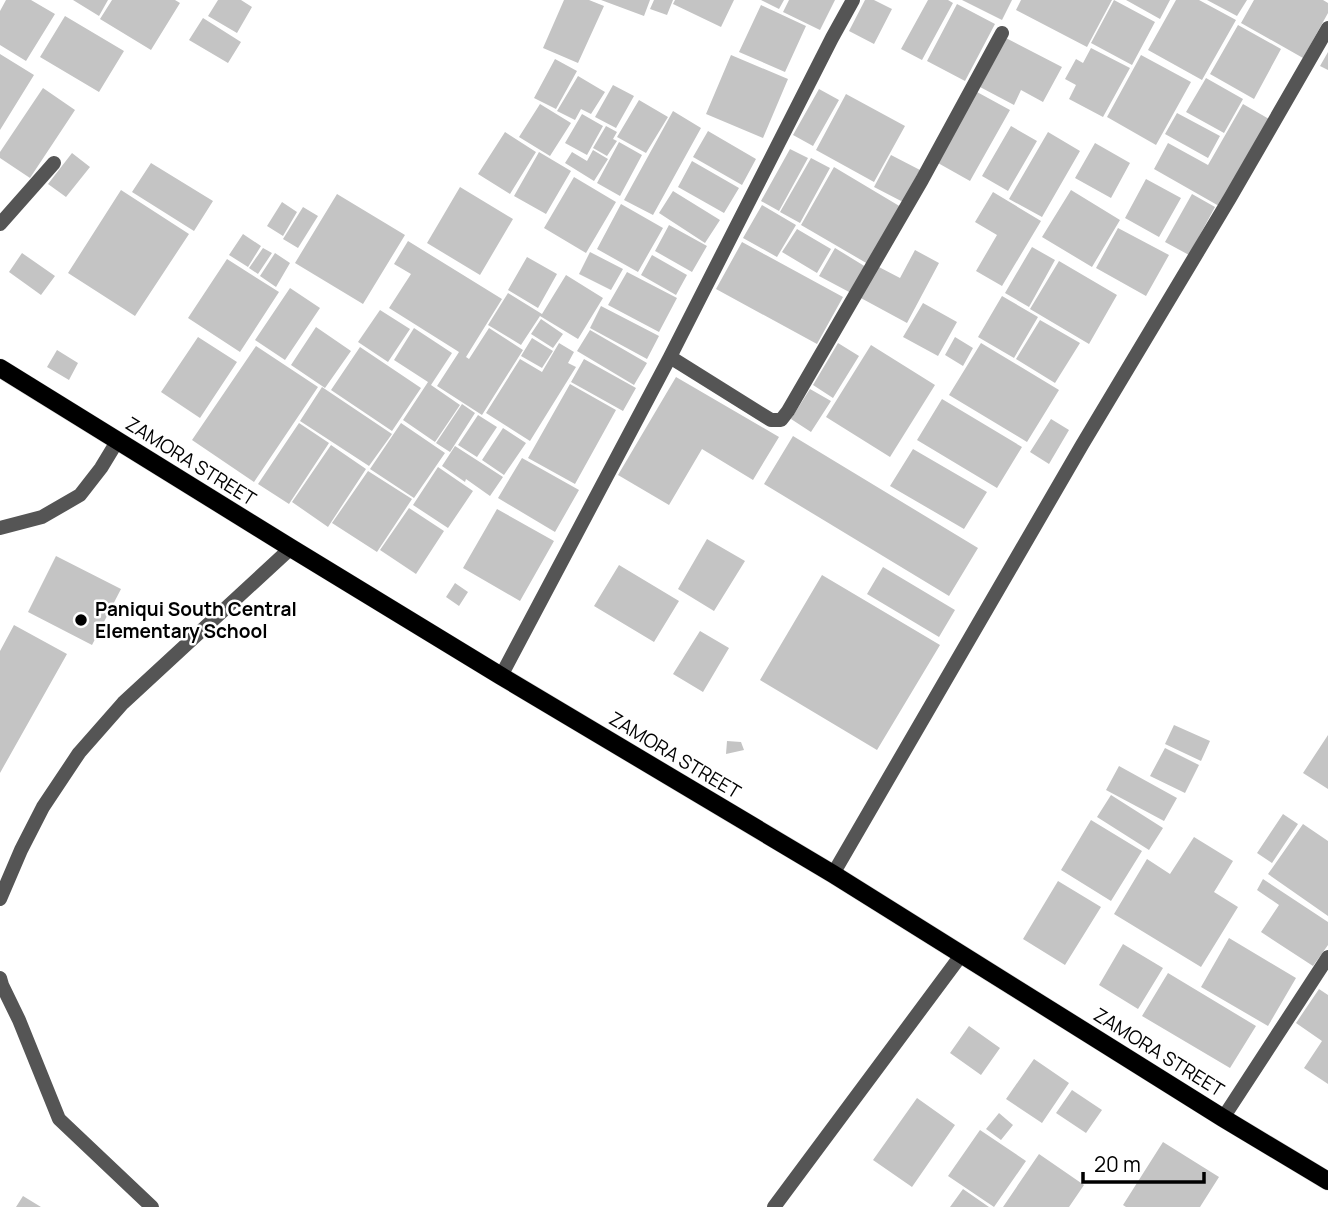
<svg xmlns="http://www.w3.org/2000/svg" width="1328" height="1207" font-family="Manrope,sans-serif">
	<style>
		.building { fill: #c4c4c4 }
		.lines { fill: none; stroke-linecap: round; stroke-linejoin: round }
		.primary-casing { stroke: #dbdbdb; stroke-width: 19 }
		.lane { stroke: #555; stroke-width: 14 }
		.street { stroke: #555; stroke-width: 14 }
		.primary { stroke: #000; stroke-width: 18 }
		.poi-dot { fill: #000; stroke: #fff; stroke-width: 2.5 }
		.labels { text-anchor: middle; dominant-baseline: central; stroke-width: 5; stroke-linejoin: round; paint-order: stroke }
		.street-label { font-size: 19px; fill: #000; stroke: #fff }
		.poi-label { font-size: 19px; font-weight: bold; fill: #000; stroke: #fff; text-anchor: start }
	</style>
	<rect width="100%" height="100%" fill="#fff"/>
	<path class="building" d="M6 0H31L55 14 26 61 0 45V11Z
		M73 0H108L99 16Z
		M112 0H175L180 3 151 50 100 19Z
		M218 0H241L252 7 237 33 208 16Z
		M564 0H589L604 6 578 63 543 48Z
		M601 0H650L644 16Z
		M654 0H673L667 15 650 9Z
		M675 0H734L721 27 673 4Z
		M761 0H784L779 9Z
		M789 0H835L820 30 783 12Z
		M865 0H874L892 9 874 44 849 31Z
		M928 0H948L953 3 922 60 901 49Z
		M962 0H1012L1002 20Z
		M1021 0H1112L1087 47 1016 10Z
		M1114 0 1155 22 1132 65 1091 43Z
		M1126 0H1170L1160 19Z
		M1176 0H1199L1236 20 1202 80 1148 50Z
		M1207 0H1247L1237 16Z
		M1254 0H1323L1328 3V13L1303 58 1241 23Z
		M957 4 995 24 965 81 927 61Z
		M761 5 806 26 785 72 739 52Z
		M65 16 124 51 99 92 40 57Z
		M203 18 241 42 228 63 189 40Z
		M1238 25 1281 49 1254 99 1210 74Z
		M1006 38 1062 67 1043 102 1021 90 1014 105 980 87Z
		M1091 48 1130 68 1103 117 1069 99 1076 85 1065 79 1076 59 1083 63Z
		M1328 52V70L1320 66Z
		M0 54 34 75 0 130Z
		M731 55 788 79 763 138 706 114Z
		M1141 55 1191 82 1156 145 1107 117Z
		M555 59 577 71 556 109 534 98Z
		M578 76 605 92 591 114 581 109 575 120 557 111Z
		M1206 78 1243 99 1224 133 1186 112Z
		M613 85 634 96 616 128 595 117Z
		M43 88 75 110 30 178 0 158V152Z
		M819 89 839 100 813 146 793 135Z
		M977 92 1010 110 970 181 938 163Z
		M846 94 905 126 874 182 816 150Z
		M639 100 668 117 646 153 617 137Z
		M540 104 571 123 550 156 519 137Z
		M1243 104 1269 119 1219 206 1154 169 1168 143 1208 165Z
		M673 111 701 128 653 215 624 200Z
		M1177 113 1220 136 1208 158 1165 134Z
		M582 114 603 126 587 155 565 143Z
		M606 126 617 132 613 139 617 141 607 156 593 148Z
		M1011 126 1037 141 1008 191 982 176Z
		M708 131 756 159 742 185 693 157Z
		M505 132 536 152 510 194 478 174Z
		M1048 132 1080 151 1042 217 1009 199Z
		M619 142 642 155 620 196 597 183Z
		M1095 143 1130 163 1111 198 1075 178Z
		M790 149 808 158 779 211 761 201Z
		M593 150 608 159 594 181 565 163 572 152 587 161Z
		M539 152 571 171 546 214 514 196Z
		M72 153 90 167 66 197 48 184Z
		M891 155 920 170 903 202 874 187Z
		M811 158 830 168 800 223 780 212Z
		M692 161 739 188 724 213 678 187Z
		M151 163 213 201 194 231 132 192Z
		M834 167 901 207 868 264 801 225Z
		M574 177 616 202 586 253 544 228Z
		M1146 179 1181 198 1159 237 1125 218Z
		M460 187 513 219 480 275 427 243Z
		M121 190 189 234 135 316 68 273Z
		M1071 190 1120 220 1092 267 1042 237Z
		M673 191 720 220 705 243 659 213Z
		M993 192 1041 221 1002 286 976 271 997 235 975 222Z
		M337 194 405 235 363 304 295 263Z
		M1192 194 1215 207 1189 255 1165 242Z
		M282 202 297 212 283 236 267 226Z
		M621 204 663 228 638 272 597 249Z
		M762 205 796 225 777 257 743 238Z
		M303 207 318 216 298 248 283 239Z
		M669 225 707 246 692 272 655 251Z
		M1118 228 1169 255 1146 296 1096 268Z
		M797 229 831 249 817 273 782 252Z
		M243 234 261 246 248 267 229 255Z
		M408 241 502 299 466 357 469 359 489 328 523 350 482 415 437 386 459 352 389 308 411 274 394 264Z
		M742 242 843 297 817 344 716 289Z
		M1032 247 1055 260 1029 307 1005 293Z
		M263 248 272 253 258 274 249 268Z
		M835 248 866 267 851 293 819 276Z
		M915 250 939 263 907 323 859 297 877 266 900 278Z
		M590 252 623 269 611 290 579 274Z
		M22 253 55 276 41 295 9 272Z
		M275 253 290 263 276 287 260 276Z
		M652 255 687 275 676 295 641 275Z
		M527 257 557 274 538 308 508 290Z
		M227 259 279 292 240 352 188 318Z
		M1059 261 1117 295 1089 344 1030 309Z
		M627 272 677 298 659 332 608 305Z
		M566 275 603 298 578 339 540 316 521 345 488 325 508 293 542 314Z
		M290 288 320 308 285 360 255 340Z
		M1002 296 1038 317 1014 358 978 337Z
		M923 303 957 322 938 356 903 337Z
		M601 306 659 336 647 359 590 328Z
		M380 310 410 329 388 362 358 342Z
		M541 319 563 334 553 348 531 334Z
		M1040 320 1080 343 1055 383 1016 359Z
		M316 327 351 351 325 388 291 365Z
		M414 328 452 353 431 385 460 405 435 442 403 420 428 382 394 360Z
		M590 330 647 363 634 385 577 351Z
		M198 337 237 362 200 418 161 392Z
		M955 337 973 348 963 366 945 355Z
		M532 338 553 351 542 368 521 356Z
		M559 343 574 352 568 363 576 367 530 441 486 413 520 359 542 372Z
		M838 343 859 356 833 398 813 385Z
		M981 343 1059 390 1027 442 949 395Z
		M871 345 935 385 890 457 826 417Z
		M256 346 318 387 254 482 192 440Z
		M360 347 421 388 392 431 331 390Z
		M57 350 78 363 69 380 47 367Z
		M584 359 636 388 623 411 571 382Z
		M676 377 779 437 753 480 702 449 669 505 618 475Z
		M570 384 616 410 575 484 528 458Z
		M322 387 392 434 369 466 300 421Z
		M810 389 831 401 811 432 791 419Z
		M942 399 1022 447 997 488 917 440Z
		M462 404 475 413 450 452 436 443Z
		M478 415 497 427 477 457 458 445Z
		M1051 419 1069 430 1049 464 1030 452Z
		M299 423 329 443 289 504 258 484Z
		M401 423 445 453 414 498 370 469Z
		M503 428 526 443 504 475 482 460Z
		M793 436 978 548 949 596 764 484Z
		M331 445 366 469 328 527 292 502Z
		M455 446 503 477 490 496 466 479 465 482 442 466Z
		M913 449 987 492 964 529 890 486Z
		M522 458 579 490 555 532 498 498Z
		M438 467 473 491 448 528 413 505Z
		M368 471 412 499 377 552 332 523Z
		M409 508 444 531 416 574 380 550Z
		M497 509 554 541 520 601 463 568Z
		M707 539 745 561 714 611 678 589Z
		M56 556 121 589 92 645 28 612Z
		M619 565 679 601 654 642 594 606Z
		M883 567 955 610 939 637 867 594Z
		M822 575 940 645 877 750 760 680Z
		M455 583 468 592 459 606 446 597Z
		M14 625 67 654 0 773V651Z
		M700 631 729 648 703 692 673 674Z
		M1174 725 1210 741 1201 761 1165 744Z
		M1328 735V789L1303 773Z
		M727 741 741 742 744 750 726 754Z
		M1165 748 1199 765 1185 793 1150 776Z
		M1119 766 1177 798 1164 821 1106 790Z
		M1111 795 1163 828 1149 850 1097 817Z
		M1283 814 1298 824 1272 863 1257 853Z
		M1091 820 1142 851 1111 901 1061 870Z
		M1303 824 1328 841V916L1268 874Z
		M1194 837 1233 861 1214 892 1238 907 1201 967 1114 914 1147 859 1170 874Z
		M1263 879 1328 922V945L1313 966 1261 932 1279 905 1257 890Z
		M1058 881 1101 907 1065 965 1023 939Z
		M1229 938 1296 978 1268 1026 1201 987Z
		M1123 944 1163 968 1138 1009 1099 985Z
		M1168 973 1256 1026 1230 1068 1142 1016Z
		M1319 989 1328 995V1084L1304 1068 1322 1041 1296 1023Z
		M969 1026 1000 1048 981 1075 950 1053Z
		M1034 1059 1069 1083 1042 1123 1006 1099Z
		M1072 1090 1102 1110 1086 1133 1056 1113Z
		M917 1098 955 1125 912 1187 873 1160Z
		M999 1113 1013 1125 1001 1140 986 1129Z
		M980 1130 1026 1161 994 1207 948 1176Z
		M1163 1142 1219 1177 1200 1207H1126L1123 1205Z
		M1039 1154 1084 1185 1069 1207H1003Z
		M963 1189 989 1207H950Z
		M23 1196 41 1207H16Z"/>
	<g class="lines">
		<g class="primary-casing">
			<path id="primary" d="M0 368 291 548 501 676 833 874 1223 1118 1328 1181"/>
		</g>
		<path class="lane" d="M0 528 42 517 80 495 101 468 118 440
			M0 899 21 850 43 807 79 753 123 703 291 548
			M0 978 2 985 19 1020 59 1119 152 1207"/>
		<path class="street" d="M0 224 54 163
			M670 357 771 420H781L788 411 922 180 1002 33
			M501 676 670 357 832 38 853 0
			M833 874 1082 445 1230 198 1328 28
			M1223 1118 1328 957
			M774 1207 962 954"/>
		<use href="#primary" class="primary"/>
	</g>
	<circle class="poi-dot" cx="81" cy="620" r="7"/>
	<g class="labels">
		<g class="street-label">
			<text transform="translate(191 461) rotate(32)">ZAMORA STREET</text>
			<text transform="translate(675 755) rotate(31)">ZAMORA STREET</text>
			<text transform="translate(1159 1052) rotate(32)">ZAMORA STREET</text>
		</g>
		<g class="poi-label">
			<text x="95" y="609">Paniqui South Central<tspan x="95" dy="22">Elementary School</tspan></text>
		</g>
	</g>
	<path d="M1083 1172v10h121v-10" fill="none" stroke="#000000" stroke-width="3.5"/>
	<text x="1094" y="1172" font-size="21" fill="#000000" stroke="#ffffff" stroke-width="5" paint-order="stroke">20 m</text>
</svg>
